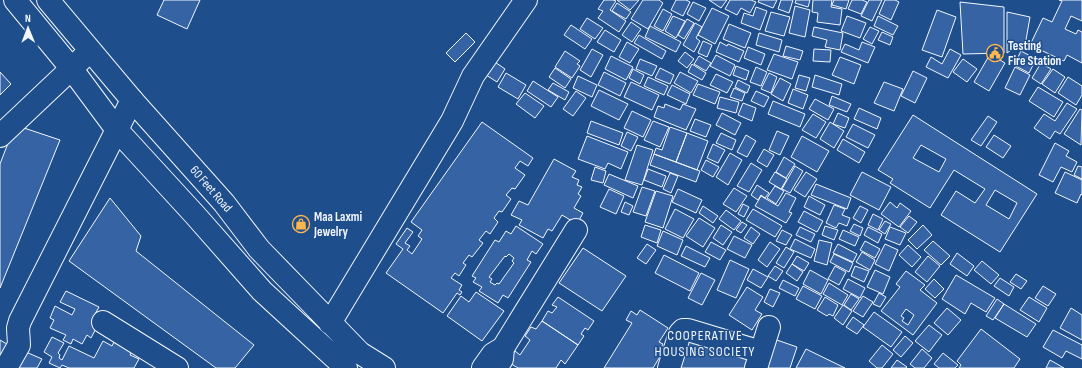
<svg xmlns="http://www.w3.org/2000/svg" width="1082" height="368" font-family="'Sofia Sans Condensed',sans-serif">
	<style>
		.building { fill: #3563a3; stroke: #f2f6ff; fill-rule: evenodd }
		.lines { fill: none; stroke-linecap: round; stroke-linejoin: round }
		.minor-casing { stroke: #f2f6ff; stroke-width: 24 }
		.major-casing { stroke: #f2f6ff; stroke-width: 24 }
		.minor { stroke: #1f4e8c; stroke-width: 22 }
		.major { stroke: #1f4e8c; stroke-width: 22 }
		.labels { text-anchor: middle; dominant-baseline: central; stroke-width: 3; stroke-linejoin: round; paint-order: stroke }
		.poi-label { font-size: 13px; font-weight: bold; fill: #f2f6ff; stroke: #1f4e8c; text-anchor: start }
		.street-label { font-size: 13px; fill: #f2f6ff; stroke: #1f4e8c }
		.neighbourhood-label { font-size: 14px; letter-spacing: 1px; fill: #f2f6ff; stroke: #1f4e8c }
	</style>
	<rect width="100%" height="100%" fill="#1f4e8c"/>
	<path class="building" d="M164 0H200L187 29 157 15Z
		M604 0H613L616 1 610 10 626 21 619 32 598 18 603 11 598 9Z
		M617 0H639L630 10Z
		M643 0H659L663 3 648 29 631 19Z
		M676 0H686L690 2 683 16 671 10Z
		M709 0H727L721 8Z
		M730 0H751L756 2 750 13 741 8 737 15 725 9Z
		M759 0H777L773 8 758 2Z
		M781 0H793L789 13 778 9Z
		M796 0H810L808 7 795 3Z
		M813 0H832L831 7 842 9 840 25 817 22 818 13 812 12Z
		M834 0H849L846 9 832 5Z
		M852 0H862L867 2 861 14 848 9Z
		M869 0H882L872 21 861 16Z
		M885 0H895L899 2 891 20 879 14Z
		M1059 0H1082V21L1071 16 1065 29 1076 34 1078 30 1082 32V63L1067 55 1064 61 1030 45 1043 18 1052 22 1062 1Z
		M693 2 706 8 699 21 687 14Z
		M960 2 1004 7V53L963 54Z
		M617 3 631 12 626 19 612 11Z
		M795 6 810 10 805 37 789 33Z
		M756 7 767 11 760 30 741 23 744 13 753 16Z
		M712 8 729 16 715 44 698 35Z
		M663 9 672 14 663 31 654 26Z
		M937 10 956 17 942 57 922 50Z
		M771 12 790 17 784 36 765 31Z
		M1007 12 1030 17 1026 40 1007 53Z
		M673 16 685 21 676 38 665 31Z
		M847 16 866 23 860 38 841 31Z
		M878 16 898 26 893 35 874 26Z
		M587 18 603 28 595 39 580 29Z
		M687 19 694 23 684 39 678 35Z
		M631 22 641 29 632 42 622 35Z
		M695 23 702 27 696 38 700 41 694 52 683 45Z
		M729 24 751 33 745 48 723 39Z
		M571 25 592 39 585 49 564 35Z
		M650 26 681 42 676 52 645 37Z
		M814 27 843 33 840 50 825 47 827 40 812 36Z
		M870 27 879 31 872 44 863 39Z
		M605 30 621 40 614 52 597 42Z
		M882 32 893 37 890 45 878 40Z
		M466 33 475 42 455 62 446 53Z
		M759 33 782 40 779 52 756 45Z
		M639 35 666 51 662 59 634 43Z
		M703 41 712 45 707 57 698 53Z
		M627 42 639 49 630 63 619 57Z
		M720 42 727 46 728 44 744 51 739 62 716 52Z
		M862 42 875 47 868 63 841 52 845 44 859 50Z
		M786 46 803 51 800 60 783 56Z
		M748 47 765 54 761 65 744 58Z
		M592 49 603 55 591 77 580 70Z
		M814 49 831 50 830 62 813 61Z
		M950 49 961 55 948 78 926 67 931 57 942 64Z
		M565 51 580 61 577 64 580 66 572 78 555 67Z
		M1021 51 1036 59 1029 73 1014 65Z
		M685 52 694 59 687 68 678 61Z
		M774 54 798 62 792 79 767 70Z
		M990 54 1005 63 989 91 974 82Z
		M716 55 735 65 730 76 710 66Z
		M611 56 633 67 626 80 605 69Z
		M699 56 711 63 706 71 694 64Z
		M840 57 861 65 854 84 832 75Z
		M640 59 657 66 652 76 636 69Z
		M963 59 977 69 967 82 953 72Z
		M492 60 505 69 497 82 483 73Z
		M1041 63 1051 69 1041 84 1032 78Z
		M692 64 706 73 702 80 688 72Z
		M736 66 749 71 746 80 733 75Z
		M756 67 767 72 761 86 750 82Z
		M1015 67 1030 75 1020 95 1005 88Z
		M555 68 571 79 565 88 549 77Z
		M660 68 674 75 670 84 655 78Z
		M633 69 644 75 640 84 629 78Z
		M1053 69 1065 77 1055 93 1042 84Z
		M913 71 927 78 915 103 901 96Z
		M0 72 11 84 0 95Z
		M604 72 626 83 620 96 598 85Z
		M680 72 698 81 691 93 674 83Z
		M506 73 526 85 518 99 498 87Z
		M769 73 777 77 771 93 761 89Z
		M716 74 733 82 727 93 710 85Z
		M799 75 810 78 806 91 795 88Z
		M815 75 842 84 839 95 812 87Z
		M578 76 597 85 592 97 573 88Z
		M648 77 668 86 664 95 644 86Z
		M1068 77 1082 86V95L1076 105 1058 93Z
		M780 78 791 84 783 101 771 94Z
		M738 80 750 86 747 93 735 87Z
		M533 81 558 97 551 107 527 91Z
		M631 82 659 95 652 110 624 97Z
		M884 82 903 89 894 111 874 103Z
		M553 83 569 92 565 100 548 90Z
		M698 84 720 92 715 104 693 95Z
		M672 85 690 94 686 104 667 95Z
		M1038 87 1063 102 1054 117 1029 101Z
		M734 88 745 93 742 101 730 97Z
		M793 89 808 95 803 109 788 103Z
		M599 90 628 104 619 120 591 106Z
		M576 91 586 98 573 116 563 109Z
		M756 91 769 97 764 107 751 101Z
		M525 93 544 106 535 118 516 104Z
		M832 96 851 104 847 112 829 105Z
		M720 97 739 102 736 113 717 108Z
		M815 99 834 109 828 120 809 109Z
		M773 101 805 114 800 127 768 114Z
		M743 103 756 108 752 121 738 115Z
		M1067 103 1077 109 1060 134 1055 131 1050 139 1034 128 1044 114 1055 121Z
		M665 104 680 110 683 104 696 109 686 130 654 117 658 106 664 108Z
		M859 108 881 118 877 129 854 119Z
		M1080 109 1082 110 1081 145 1064 134Z
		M632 111 651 120 643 137 624 128Z
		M722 113 741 123 735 135 716 125Z
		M838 113 849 118 845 128 833 124Z
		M813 114 826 122 816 138 802 130Z
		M913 115 1037 194 1000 252 941 215 956 191 975 203 985 189 954 170 930 208 890 183 893 179 878 170ZM921 145 946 159 939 172 913 158ZM995 190 1017 203 1009 219 986 205Z
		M988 116 997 122 981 146 971 140Z
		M695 119 711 125 706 137 690 131Z
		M591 121 623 133 619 145 587 133Z
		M653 121 669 127 660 147 644 140Z
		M482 122 533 158 528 166 520 161 515 168 525 175 515 189 512 188 506 195 511 199 502 212 499 211 494 218 498 222 490 234 486 231 479 240 483 243 472 257 469 255 463 263 466 265 459 276 455 273 451 278 462 285 459 290 462 292 460 295 457 293 443 313 386 273 403 249 396 244 407 228 413 232 405 243 410 246 407 250 412 254 422 239 418 236 422 230 411 222Z
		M830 122 844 131 834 148 820 139Z
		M853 124 875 135 868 148 846 137Z
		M15 125 60 140 0 288V164Z
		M670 127 687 133 676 162 654 154 656 148 662 150Z
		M777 131 789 136 780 155 769 150Z
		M627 132 638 137 631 151 621 146Z
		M687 133 708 141 697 170 676 162Z
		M721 133 736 140 732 150 716 143Z
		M746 135 756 141 747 157 737 152Z
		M994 135 1011 146 1003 158 986 147Z
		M587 136 628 152 621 169 608 163 605 169 578 159Z
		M802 136 829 151 817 172 791 157Z
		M843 139 865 152 859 163 837 150Z
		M1055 143 1069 151 1066 156 1077 162 1072 172 1061 167 1053 182 1039 175Z
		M713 144 725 150 718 163 707 158Z
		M637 145 653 150 642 185 625 180Z
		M764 149 774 155 767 167 757 161Z
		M730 153 742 160 728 185 716 177Z
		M654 154 700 171 696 182 650 165Z
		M784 157 795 164 786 178 776 172Z
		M554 159 576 171 572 177 579 180 577 185 582 187 578 194 581 196 574 208 583 213 577 224 562 215 552 231 548 229 543 238 519 225 522 220 511 215 519 201 528 205Z
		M706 160 719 167 713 177 701 170Z
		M751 163 762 170 749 192 737 186Z
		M795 166 803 171 790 193 782 189Z
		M1078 166 1082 167V179L1074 175Z
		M595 167 606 171 603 183 591 180Z
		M648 169 666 176 662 187 644 180Z
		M775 172 787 179 781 189 769 182Z
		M806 172 817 179 805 197 794 190Z
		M862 172 891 187 879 210 850 195Z
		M1065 172 1082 180V195L1081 194 1077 203 1055 193Z
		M670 173 678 176 671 193 663 189Z
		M609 174 638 186 633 198 604 185Z
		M816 184 851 198 847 209 811 195Z
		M757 185 769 193 765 198 761 195 758 200 751 195Z
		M775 186 784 191 776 204 767 198Z
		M642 187 655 191 646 216 633 212Z
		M734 188 747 196 736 212 723 204Z
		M609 189 624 196 616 214 600 207Z
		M678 189 702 200 696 213 672 202Z
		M656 191 673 196 663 228 645 222Z
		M786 193 796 198 789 212 792 213 786 223 755 206 761 196 778 206Z
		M809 196 825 205 820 215 804 207Z
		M110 198 141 236 136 251 254 345 235 368H216L69 261Z
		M625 202 633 206 629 215 621 212Z
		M890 202 897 208 900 203 911 211 899 227 881 214Z
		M743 204 749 207 744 217 738 214Z
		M834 205 845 209 842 215 850 218 847 226 839 223 836 228 826 223Z
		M703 206 718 216 713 223 699 213Z
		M860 206 868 210 861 223 853 218Z
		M675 209 694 219 683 238 665 229Z
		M753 209 782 226 775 237 746 220Z
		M726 210 741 221 734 230 719 219Z
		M804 211 823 221 817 232 798 222Z
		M873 214 883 219 878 230 868 225Z
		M909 216 917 222 908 233 900 227Z
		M699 218 715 228 703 247 686 236Z
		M885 221 891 224 885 234 879 230Z
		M742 222 747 225 741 233 736 230Z
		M854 224 863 228 860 236 850 231Z
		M645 225 661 230 657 243 641 237Z
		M721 225 732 232 723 245 713 238Z
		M923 225 932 235 917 249 908 240Z
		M516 226 543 244 536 254 532 251 527 260 531 262 508 298 503 295 498 303 479 291 482 287 473 282 476 278 472 276 495 240 499 242 506 231 511 234ZM509 254 514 258 512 261 514 263 499 284 497 283 495 285 490 282 492 279 489 277 505 256 506 257Z
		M825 226 838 230 834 240 822 235Z
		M751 227 760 234 753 244 744 238Z
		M800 227 815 234 811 242 796 235Z
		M868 227 882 234 878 243 864 235Z
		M890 227 906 233 900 245 885 239Z
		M782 230 792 235 786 245 776 241Z
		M843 230 859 237 855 246 839 239Z
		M663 231 683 240 677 255 657 246Z
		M734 236 752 245 745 258 727 249Z
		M795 239 815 249 811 258 790 249Z
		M819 240 832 243 827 265 814 261Z
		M865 241 880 249 875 258 860 250Z
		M933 241 950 256 941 265 924 250Z
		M711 242 726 250 720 260 705 252Z
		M770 242 780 249 767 267 758 260Z
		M647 244 656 250 646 264 637 258Z
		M838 244 857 254 853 262 833 253Z
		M885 244 898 250 889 271 875 264Z
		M908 245 921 257 912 267 899 255Z
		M686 246 710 258 705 267 681 256Z
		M786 247 794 252 784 268 776 263Z
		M583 248 626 276 602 311 559 283Z
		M862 252 875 260 870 270 856 262Z
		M957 253 974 266 967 276 950 264Z
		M834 254 853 263 849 272 830 262Z
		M664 255 699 273 690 291 655 273Z
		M797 256 809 263 804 271 792 264Z
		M928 256 940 266 927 282 915 272Z
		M730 260 749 269 736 298 717 290Z
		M982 261 999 275 991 284 974 270Z
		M792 264 803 272 797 281 786 273Z
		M775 266 783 271 776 281 768 276Z
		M835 266 846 272 839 285 828 279Z
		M855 266 869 271 864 282 851 276Z
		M753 269 768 277 761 288 747 280Z
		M810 270 828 280 821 294 803 284Z
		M875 270 890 277 883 294 867 287Z
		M906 271 925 285 920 290 937 303 913 335 881 311 900 287 896 284ZM906 309 914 315 908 325 902 321 904 318 901 316Z
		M701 273 715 280 702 305 688 298Z
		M1016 274 1027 281 1021 289 1010 282Z
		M956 275 995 298 986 312 971 303 965 314 942 299Z
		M1000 278 1014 287 1009 296 994 286Z
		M848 279 865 288 860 298 843 289Z
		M934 279 944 289 935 298 925 289Z
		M783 280 799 288 795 296 779 288Z
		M829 283 848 295 842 305 823 294Z
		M803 286 822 296 815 309 796 299Z
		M1043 286 1056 294 1048 306 1035 298Z
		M747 287 763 297 755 310 762 314 752 330 729 315Z
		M770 289 780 293 773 307 764 302Z
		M66 291 99 307 94 316 101 319 91 338 87 335 82 344 73 339 71 344 63 340 66 335 50 328 54 320 50 318 55 306 72 315 75 309 60 302Z
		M476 292 504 311 482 341 447 316 461 296 469 302Z
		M879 293 886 297 880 307 873 304Z
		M851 294 859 299 851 310 844 305Z
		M863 296 873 302 863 317 853 311Z
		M558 297 594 321 588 330 585 328 581 334 584 336 578 345 542 321 548 311 552 313 557 307 552 305Z
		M825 297 838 305 833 316 829 314 827 316 817 310Z
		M1029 297 1047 308 1039 322 1020 310Z
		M997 299 1004 304 993 320 986 316Z
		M1004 304 1036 324 1027 337 995 318Z
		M843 305 852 311 843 325 834 318Z
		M947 308 961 320 948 335 934 323Z
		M1071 308 1082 315V340L1060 328Z
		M640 310 668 328 659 342 663 344 658 353 661 355 653 368H604L632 323 626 320 631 311 637 315Z
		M874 312 902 332 891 347 863 327Z
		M853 317 864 325 857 334 846 327Z
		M542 321 578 345 565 364 561 360 556 368H518L508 362 515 351 520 355 530 340 525 336 531 327 536 329Z
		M929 325 942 335 929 352 915 341Z
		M981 329 1020 359 1014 368H959L961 365 957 361Z
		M1053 330 1082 345V359L1066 351 1062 358 1043 347Z
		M686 333 753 354 748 368H675Z
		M905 336 913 343 901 357 893 350Z
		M52 337 64 343 58 353 60 355 59 358 62 360 69 346 94 358 103 341 112 346 114 342 132 351 130 355 139 359 134 368H69L62 365 60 368 49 363 52 357 44 352Z
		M774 339 797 347 790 368H764Z
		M0 340 7 344 0 356Z
		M882 345 893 354 882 368H877L869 361Z
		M19 349 42 359 37 368H10Z
		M806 349 845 368H796Z
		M922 349 932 358 924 368H915L910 364Z
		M943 353 958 365 955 368H939L934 364Z
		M897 360 907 367 906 368H891Z
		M1050 360 1064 368H1046Z"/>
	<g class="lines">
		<g class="minor-casing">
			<path id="minor" d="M0 136 90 51
				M103 322 177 368
				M330 323 452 121 473 76 526 0
				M503 348 576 230
				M6 368 19 345 18 328 20 321 132 100
				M483 368 493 354 503 348 502 359 496 368
				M669 368 680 333 683 330H688L761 352
				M756 368 769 327"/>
		</g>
		<g class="major-casing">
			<path id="major" d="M15 0 71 68 117 130 195 215 262 291 346 368
				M48 0 132 100 224 203 259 249 360 353 384 368"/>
		</g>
		<use href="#minor" class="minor"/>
		<use href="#major" class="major"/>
	</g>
	<defs>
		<g id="civic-ring" transform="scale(0.9)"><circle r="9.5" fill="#1f4e8c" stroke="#ffb74d" stroke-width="1.5"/><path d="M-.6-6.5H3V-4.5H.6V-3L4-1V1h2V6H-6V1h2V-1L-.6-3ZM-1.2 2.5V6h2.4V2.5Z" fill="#ffb74d"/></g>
		<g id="shop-ring" transform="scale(0.9)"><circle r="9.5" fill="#1f4e8c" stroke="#ffb74d" stroke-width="1.5"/><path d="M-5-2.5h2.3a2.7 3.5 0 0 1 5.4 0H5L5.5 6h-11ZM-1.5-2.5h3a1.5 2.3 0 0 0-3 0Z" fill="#ffb74d"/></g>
	</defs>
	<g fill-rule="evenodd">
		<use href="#civic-ring" x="995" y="53"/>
		<use href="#shop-ring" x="301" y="224"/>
	</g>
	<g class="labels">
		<g class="poi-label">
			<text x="1008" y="46">Testing<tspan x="1008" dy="15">Fire Station</tspan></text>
			<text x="314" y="217">Maa Laxmi<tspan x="314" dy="15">Jewelry</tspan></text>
		</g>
		<g class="street-label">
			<text transform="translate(211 189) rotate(49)">60 Feet Road</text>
		</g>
		<g class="neighbourhood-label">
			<text x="705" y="335">COOPERATIVE<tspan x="705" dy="16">HOUSING SOCIETY</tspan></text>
		</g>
	</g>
	<g transform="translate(28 28) rotate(359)" stroke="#1f4e8c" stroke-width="3" paint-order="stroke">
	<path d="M0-3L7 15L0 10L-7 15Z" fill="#f2f6ff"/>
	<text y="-6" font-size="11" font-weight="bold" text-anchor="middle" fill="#f2f6ff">N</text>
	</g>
</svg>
